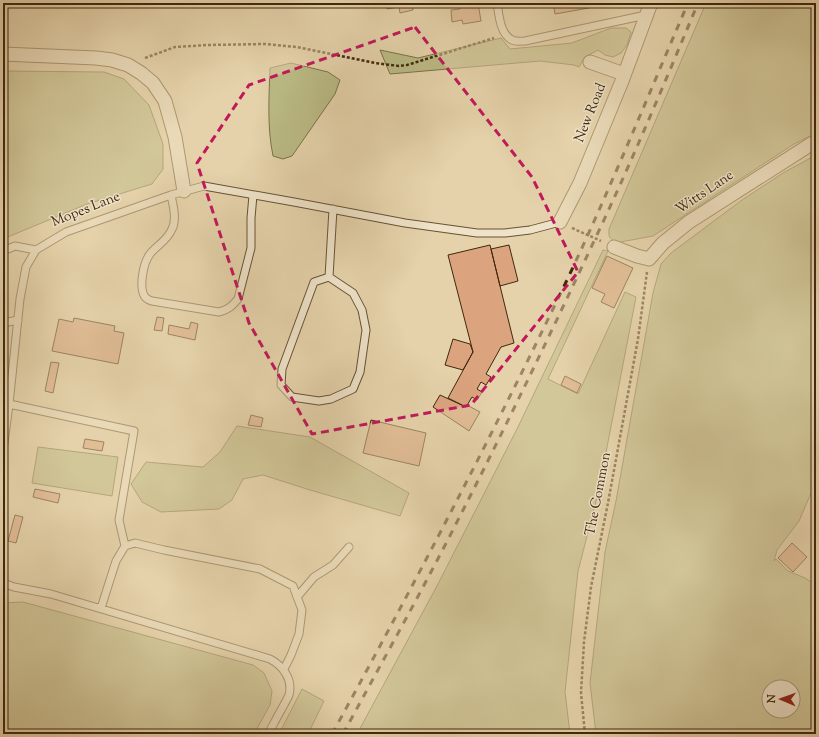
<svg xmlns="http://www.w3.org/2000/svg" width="819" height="737" font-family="'Sorts Mill Goudy',serif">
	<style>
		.green { fill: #baba85; stroke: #7d7149; fill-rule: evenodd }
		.building { fill: #dba47f; stroke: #40280d }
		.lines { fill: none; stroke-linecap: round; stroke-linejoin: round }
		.service-casing { stroke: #695234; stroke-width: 9 }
		.minor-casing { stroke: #695234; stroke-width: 15 }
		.path { stroke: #40280d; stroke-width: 2.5; stroke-dasharray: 3 2; stroke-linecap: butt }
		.service { stroke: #eee2c8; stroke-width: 7 }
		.minor { stroke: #eee2c8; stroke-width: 13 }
		.rail { stroke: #40280d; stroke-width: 3; stroke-dasharray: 7 7; stroke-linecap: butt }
		.marked { fill: none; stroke: #c2185b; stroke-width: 3; stroke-dasharray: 8 5; stroke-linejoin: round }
		.labels { text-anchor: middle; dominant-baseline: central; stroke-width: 3; stroke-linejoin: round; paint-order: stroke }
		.street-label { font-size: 14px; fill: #40280d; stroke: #eee2c8 }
	</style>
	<rect width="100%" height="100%" fill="#e5d2aa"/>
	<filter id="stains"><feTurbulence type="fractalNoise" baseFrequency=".005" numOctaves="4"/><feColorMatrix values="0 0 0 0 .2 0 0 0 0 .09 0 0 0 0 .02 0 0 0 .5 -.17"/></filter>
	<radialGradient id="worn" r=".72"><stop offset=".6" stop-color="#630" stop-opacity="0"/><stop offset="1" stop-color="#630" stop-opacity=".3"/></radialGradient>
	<path class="green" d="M706 3H816V149L813 139 810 136 794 144 653 236 615 243 609 236V229Z
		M611 28H626L631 32 627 45 621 53 613 57 605 55 598 50 585 57 579 67 574 65 540 61 390 74 380 50 418 58 501 38 510 49 572 43Z
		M291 63 328 72 340 80 335 94 292 156 283 159 273 156C267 127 269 97 270 68Z
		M3 71 104 72 124 79 149 105 163 144V169L152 184 87 204 3 239Z
		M816 155V483L812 491 799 521 777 550 774 561 776 559 788 571 805 578 816 585V734H596L590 683 605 552 616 501 653 293 661 264 671 253 742 200 783 173ZM769 687H793V711H769Z
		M603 250 608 251 548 379 578 394 625 292 636 297 598 494 578 571 565 692 570 734H357L438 584 517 429Z
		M237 426 310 437 409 493 400 516 310 490 263 475 243 479 232 500 219 509 161 512 142 502 131 484 146 462 203 467 220 452Z
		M38 447 118 457 112 496 32 483Z
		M23 602 253 665 264 673 272 691 270 705 254 734H3V603Z
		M302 689 324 701 308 734H279Z"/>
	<path class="building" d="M386 3H412L413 10 400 13 399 7 387 9Z
		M471 3H478L481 21 463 24 462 20 452 22 451 10 460 9 459 5Z
		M553 3H588L589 8 555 14Z
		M490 245 514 343 501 347 486 374 491 377 486 385 481 382 477 389 482 392 477 400 472 397 466 407 448 398 473 352 448 255Z
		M509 245 518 281 500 286 491 249Z
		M607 256 633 268 614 308 601 302 605 294 592 288Z
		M157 317 164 318 162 331 154 330Z
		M74 318 115 326 114 331 124 333 118 364 52 351 59 319 73 322Z
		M191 322 198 324 195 340 168 334 169 325 189 329Z
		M453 339 470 344 473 352 463 370 445 365Z
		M51 362 59 363 53 393 45 391Z
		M565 376 581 384 577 393 561 385Z
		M440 395 466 407 467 405 480 412 469 431 433 407Z
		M251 415 263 418 261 427 248 425Z
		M371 420 426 433 419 466 363 453Z
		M85 439 104 442 102 451 83 448Z
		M35 489 60 494 58 503 33 497Z
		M15 515 23 517 16 543 8 541Z
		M792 543 807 557 793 572 778 558Z"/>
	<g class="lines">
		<g class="service-casing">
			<path id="service" d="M497 3C499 15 500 34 512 40 516 42 521 41 525 41L646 15
				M171 195C173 205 177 219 172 229 167 241 157 245 150 254 143 263 138 290 146 298 147 299 151 301 152 301L219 312C228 310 232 306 238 299L251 248V218L253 195
				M3 251 15 246 36 250
				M329 277 353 293 362 310 366 330 360 372 353 389 331 399 319 401 292 397 281 385 282 369 314 282 329 277 333 209
				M3 323 18 320
				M9 404 134 431 119 520 125 546
				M3 451 9 404 20 299 26 267 36 250 66 232 171 195 204 186 294 202 405 223 477 233H505L530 230 560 222
				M3 583 14 587 51 594 270 659C283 666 293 679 289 695 287 700 283 706 280 712 276 719 272 727 268 734
				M297 597 314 577 333 565 349 547
				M101 608 116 561 125 546 135 543 164 550 260 569 293 586 302 610 299 634 291 655 284 669"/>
		</g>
		<g class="minor-casing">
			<path id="minor" d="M3 54 96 58 112 60 128 65 141 73 153 83 165 101 175 137 184 191
				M590 62 624 74
				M560 222 580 183 622 81 651 3
				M614 247 637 256 649 259 663 243 689 222 816 141"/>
		</g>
		<path class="path" d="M145 58 175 47 208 45 265 44 297 47 375 63 399 66 407 65 494 38
			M572 228 601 241
			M585 734 581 693 584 642 591 587 608 503 638 339 647 272"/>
		<use href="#service" class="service"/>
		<use href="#minor" class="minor"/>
		<path class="rail" d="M332 734C414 585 493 434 567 280 610 189 648 96 688 3
			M343 734C382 662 422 591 459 518 506 426 551 333 595 239 632 161 665 82 698 3"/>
	</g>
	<path d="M0 0H819V737H0ZM415 27 532 177 578 272 471 405 312 434 249 323 197 163 249 85Z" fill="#e5d2aa" fill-opacity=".55" fill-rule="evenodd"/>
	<path class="marked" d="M415 27 532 177 578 272 471 405 312 434 249 323 197 163 249 85Z"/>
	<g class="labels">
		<g class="street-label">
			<text transform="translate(591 113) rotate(-68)">New Road</text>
			<text transform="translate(705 193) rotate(-34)">Witts Lane</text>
			<text transform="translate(86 210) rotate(-22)">Mopes Lane</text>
			<text transform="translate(599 494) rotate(-79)">The Common</text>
		</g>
	</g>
	<rect width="819" height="737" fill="none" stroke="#e5d2aa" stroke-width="16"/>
	<rect x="4" y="4" width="811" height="729" fill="none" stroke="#40280d" stroke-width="2"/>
	<rect x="8" y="8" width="803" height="721" fill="none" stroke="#40280d"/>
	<g transform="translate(781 699) rotate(272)"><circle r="19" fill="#eee2c8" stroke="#a8987d"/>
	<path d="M0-3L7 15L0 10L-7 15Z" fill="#8f2418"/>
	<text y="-6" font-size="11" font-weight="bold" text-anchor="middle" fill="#40280d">N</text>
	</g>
	<rect width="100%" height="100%" filter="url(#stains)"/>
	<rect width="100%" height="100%" fill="url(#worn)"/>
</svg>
